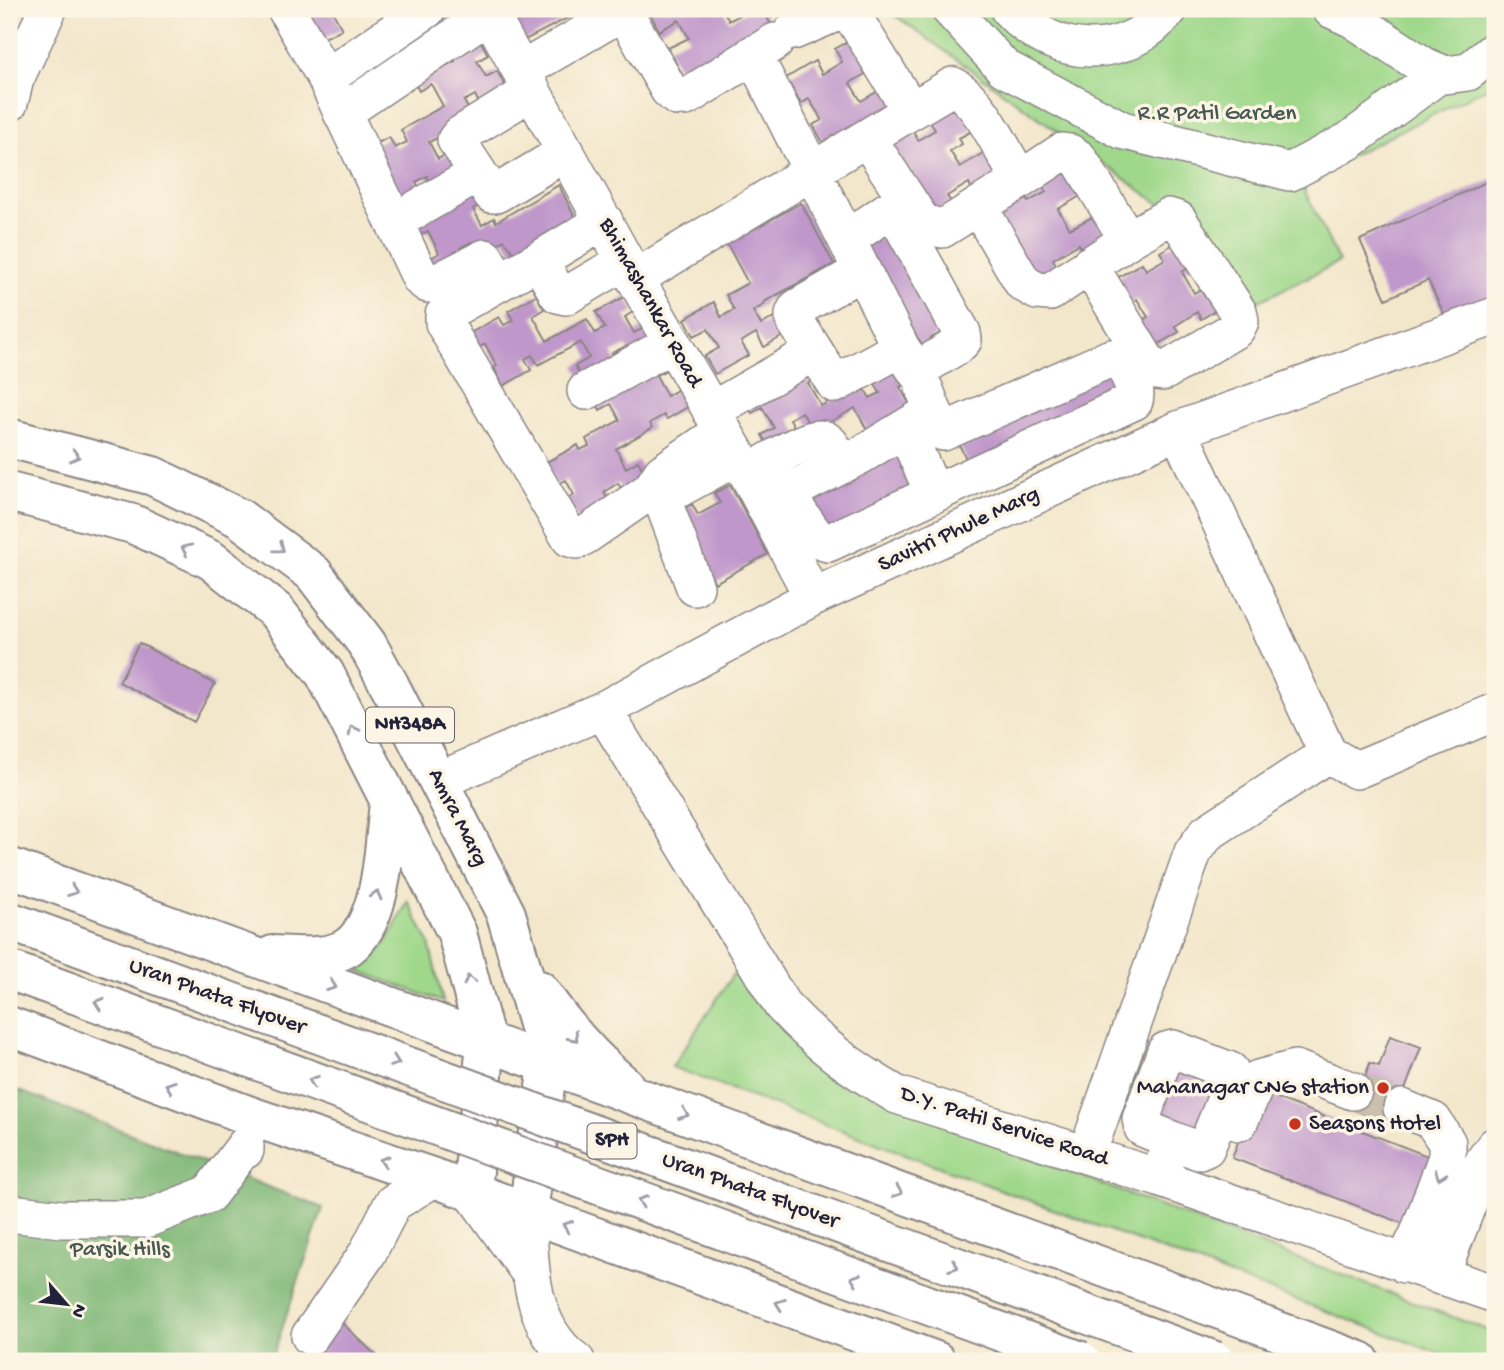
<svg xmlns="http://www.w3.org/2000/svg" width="1504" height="1370" font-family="'Gochi Hand',sans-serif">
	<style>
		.green { fill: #9fd88b; stroke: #607d63; stroke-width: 2 }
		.forest { fill: #7fb877; stroke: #506d59; stroke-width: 2 }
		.building { fill: #bf97cb }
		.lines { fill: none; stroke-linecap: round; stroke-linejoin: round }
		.minor-tunnel { stroke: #c9c0ae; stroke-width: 37; stroke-dasharray: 37 18; stroke-linecap: butt }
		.minor-casing { stroke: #8a8483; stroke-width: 40 }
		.highway-casing { stroke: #8a8483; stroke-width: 42 }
		.minor { stroke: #fff; stroke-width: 37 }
		.highway { stroke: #fff; stroke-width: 38 }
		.highway-bridge-casing { stroke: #8a8483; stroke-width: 42; stroke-linecap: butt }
		.highway-bridge { stroke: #fff; stroke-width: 38 }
		.oneway { stroke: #9c9ca7 }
		.poi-dot { fill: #c8321e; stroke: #fcf5e5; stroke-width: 2.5 }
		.labels { text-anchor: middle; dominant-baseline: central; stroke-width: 7; stroke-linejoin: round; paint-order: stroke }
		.shield { fill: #fcf5e5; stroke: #63616e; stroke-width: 2 }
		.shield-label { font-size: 21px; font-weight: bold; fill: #22223b }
		.park-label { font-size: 23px; fill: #485953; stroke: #fcf5e5 }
		.street-label { font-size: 23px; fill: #22223b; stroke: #fcf5e5 }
		.poi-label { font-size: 23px; fill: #22223b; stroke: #fcf5e5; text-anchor: end }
	</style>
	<rect width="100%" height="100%" fill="#fcf5e5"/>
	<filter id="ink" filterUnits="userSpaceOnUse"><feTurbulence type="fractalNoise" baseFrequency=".0143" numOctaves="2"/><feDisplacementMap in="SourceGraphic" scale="14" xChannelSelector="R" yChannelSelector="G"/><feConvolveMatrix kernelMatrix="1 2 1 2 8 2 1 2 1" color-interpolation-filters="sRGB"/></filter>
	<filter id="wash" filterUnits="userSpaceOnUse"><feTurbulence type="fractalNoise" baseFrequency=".00686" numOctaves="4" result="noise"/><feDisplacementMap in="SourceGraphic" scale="28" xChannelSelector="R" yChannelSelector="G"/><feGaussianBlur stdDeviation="1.57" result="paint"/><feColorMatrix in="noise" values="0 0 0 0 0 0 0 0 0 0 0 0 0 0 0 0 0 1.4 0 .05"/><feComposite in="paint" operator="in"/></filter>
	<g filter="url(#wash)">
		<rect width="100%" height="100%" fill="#f3e7cb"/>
		<path class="green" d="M886 9H1495V84L1300 181 1339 262 1241 310 1206 237Z
			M408 901 429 943 443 1002 359 971 387 942Z
			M736 970 773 1016 1009 1149 1495 1333V1361H1459L672 1067Z"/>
		<path class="forest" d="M9 1087 323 1208 271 1361H9Z"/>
		<g id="blocks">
			<path class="building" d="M295 9H331L342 29 313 44Z
				M529 9H585L523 41 512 18Z
				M648 9H723L729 21 751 9H763L771 25 743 49 740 44 716 57 720 64 686 82 668 48 689 38 679 20 659 31Z
				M477 34 488 55 477 61 486 77 497 71 509 93 481 107 475 95 464 101 471 114 445 134 429 142 438 159 450 152 461 174 433 189 427 176 416 182 423 195 393 211 361 152 389 137 395 148 407 142 401 130 443 106 431 84 419 91 409 71 443 67 455 61 448 49Z
				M858 36 875 63 863 70 865 74 850 83 861 101 887 86 900 108 828 151 813 125 822 120 809 99 801 104 786 78 815 61 822 74 842 62 835 49Z
				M958 105 972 131 959 138 962 144 950 151 960 167 985 152 998 175 972 190 969 183 947 196 951 202 924 218 919 184 909 168 899 175 884 148 913 131 918 140 935 130 930 121Z
				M1064 165 1082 195 1058 209 1070 229 1094 216 1107 239 1083 252 1079 244 1053 259 1057 267 1029 283 987 210 1021 190 1028 202 1046 192 1039 180Z
				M1495 178V249L1492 251 1495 258V296L1446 319 1428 280 1386 299 1360 240Z
				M474 184 485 202 473 209 482 225 494 218 496 222 559 185 580 228 520 262 504 240 477 255 471 242 460 248 467 261 437 277 428 260 439 253 428 231 416 238 412 224Z
				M801 203 834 264 764 302 765 304 753 311 761 325 773 318 783 336 764 347 756 333 741 342 749 355 715 374 705 356 719 348 708 329 694 336 685 319 714 302 721 317 734 310 726 295 748 283 727 244Z
				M900 229 953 326 930 339 934 346 917 355 859 246 874 234 878 241Z
				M1186 237 1200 261 1182 272 1194 293 1213 282 1226 304 1201 319 1197 312 1175 326 1179 332 1152 348 1137 323 1148 317 1137 299 1126 305 1112 281 1142 263 1146 270 1165 259 1160 252Z
				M536 295 544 309 533 316 547 341 587 319 595 333 605 328 596 312 626 296 634 311 625 317 634 333 644 328 655 349 634 360 626 346 612 353 620 369 587 388 575 366 589 358 581 342 538 365 532 355 525 359 531 370 503 386 494 368 497 366 485 344 475 350 467 335 499 317 504 325 513 320 508 311Z
				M901 362 911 381 900 387 910 405 862 447 856 436 867 430 855 408 813 432 802 412 790 419 800 438 772 454 762 435 774 428 762 407 752 413 742 396 782 375 819 377 808 383 821 406 861 383 870 398 880 393 872 379Z
				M1104 365 1120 392 973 472 955 437Z
				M670 368 656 375 667 396 682 387 691 405 667 419 664 415 650 423 652 428 616 449 626 468 638 461 648 479 623 492 618 483 604 492 609 502 578 519 566 499 574 495 566 480 557 485 545 463 578 445 580 450 589 446 586 439 620 420 611 404 600 410 592 394 620 378 627 390 642 381 636 371Z
				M903 445 916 487 828 536 802 501Z
				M730 485 768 554 715 583 677 513 692 504 698 515 720 503 714 493Z
				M139 643 215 684 194 722 119 682Z
				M1390 1036 1421 1047 1392 1124 1353 1110 1370 1063 1379 1066Z
				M1169 1054 1228 1078 1200 1143 1145 1120Z
				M1258 1091 1433 1158 1407 1225 1232 1158Z
				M340 1321 382 1361H297Z"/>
		</g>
	</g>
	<g filter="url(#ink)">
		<use href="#blocks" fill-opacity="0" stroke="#8a8483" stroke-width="2"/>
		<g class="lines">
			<path class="minor-tunnel" d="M1353 1091 1402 1108"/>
			<g class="minor-casing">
				<path id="minor" d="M286 9 326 78 421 279 428 284 436 283 485 258 499 281
					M487 9 625 261 748 474 813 597
					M950 9 1004 68 1122 130 1290 172 1349 141 1441 73
					M1009 9C1054 59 1126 63 1169 9
					M1331 9 1353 19 1424 66 1445 75 1468 72 1495 50
					M624 12 669 90 677 97H686L775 42
					M753 54 901 348 835 384 794 319V314L797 308 862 271
					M521 71 627 9
					M326 78 427 9
					M532 91 460 135 456 140 459 144 492 194H496L566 152
					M9 103 15 79 48 9
					M342 113 490 13
					M867 138 922 222 942 229 1020 180C1003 152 982 102 953 86L911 111
					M978 206 1023 283 1037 291 1050 292 1128 240 1079 159 1070 153 1062 152 1020 180
					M394 222 478 174
					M859 231 889 210 895 212 962 333 963 340 958 345 916 371 901 348
					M539 260 604 221
					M625 261 566 296 558 294 539 260 448 311 444 315V323L570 538 577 540 586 535 651 490 662 473 723 431
					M1089 265 1149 365 1156 371 1163 372 1236 329 1240 321 1238 312 1178 220 1168 217 1128 240
					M636 278 911 111 855 20 840 11 793 31
					M586 391 673 343
					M711 411 814 352
					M905 429 934 494
					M1178 430 1328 754
					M748 474C762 466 814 430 827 441 834 446 837 458 841 465
					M785 493 818 540 828 543 1134 401C1138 387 1128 374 1122 362L1111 358 943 432 933 411
					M765 504 861 455 933 411 924 388
					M695 587 664 504 665 496 738 456
					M603 710 782 1005C819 1045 851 1068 897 1095L1159 1178 1495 1294
					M438 781 603 710 813 597 1178 430 1495 316
					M1402 1108 1433 1121 1447 1143V1157L1419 1233 1404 1264
					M1239 1122 1258 1079 1295 1069 1353 1091
					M1087 1154 1193 852 1207 833 1328 754 1356 770 1495 712
					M1159 1178 1172 1140 1199 1151 1206 1148 1234 1079 1230 1071 1173 1049 1166 1051 1141 1119 1143 1128 1172 1140
					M472 1192 530 1273
					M528 1212C529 1263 529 1328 576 1361
					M9 1213 62 1219H146L209 1194 245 1146V1150
					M1440 1276 1484 1161 1495 1146
					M310 1336 367 1254 393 1203 434 1178"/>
			</g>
			<g class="highway-casing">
				<path id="highway" d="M9 438 153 476 239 518 313 573 367 644 390 686 506 914 541 1034 548 1065 528 1212
					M9 492 133 524 211 560 276 611 325 674 457 933 486 1042 472 1192
					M9 867 1360 1361
					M273 955C295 956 328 960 348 947 384 921 384 843 389 803
					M539 990C564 1026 590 1057 624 1085
					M9 1026 253 1117 434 1178 936 1361"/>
			</g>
			<use href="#minor" class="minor"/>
			<use href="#highway" class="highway"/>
			<g class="highway-bridge-casing">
				<path id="highway-bridge" d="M9 921 1215 1361
					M9 970 1081 1361"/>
			</g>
			<use href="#highway-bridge" class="highway-bridge"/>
		</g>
		<defs><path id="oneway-chevron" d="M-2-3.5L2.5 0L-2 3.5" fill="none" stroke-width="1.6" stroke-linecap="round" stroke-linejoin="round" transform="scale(1.75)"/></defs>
		<g class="oneway">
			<use href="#oneway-chevron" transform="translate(75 456) rotate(15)"/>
			<use href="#oneway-chevron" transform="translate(280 548) rotate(37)"/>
			<use href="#oneway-chevron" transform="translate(186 549) rotate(-155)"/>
			<use href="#oneway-chevron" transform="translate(353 730) rotate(-117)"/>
			<use href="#oneway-chevron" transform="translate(73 891) rotate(20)"/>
			<use href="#oneway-chevron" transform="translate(376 895) rotate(-76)"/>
			<use href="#oneway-chevron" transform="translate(469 980) rotate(-105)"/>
			<use href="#oneway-chevron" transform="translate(332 986) rotate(20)"/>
			<use href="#oneway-chevron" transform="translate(99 1003) rotate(-160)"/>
			<use href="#oneway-chevron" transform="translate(574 1037) rotate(48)"/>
			<use href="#oneway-chevron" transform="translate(395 1062) rotate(20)"/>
			<use href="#oneway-chevron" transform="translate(313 1081) rotate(-160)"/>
			<use href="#oneway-chevron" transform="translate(170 1086) rotate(-160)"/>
			<use href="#oneway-chevron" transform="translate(684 1114) rotate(20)"/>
			<use href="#oneway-chevron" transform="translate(384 1161) rotate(-162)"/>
			<use href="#oneway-chevron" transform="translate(1440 1175) rotate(110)"/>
			<use href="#oneway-chevron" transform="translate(898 1192) rotate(20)"/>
			<use href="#oneway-chevron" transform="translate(642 1201) rotate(-160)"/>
			<use href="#oneway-chevron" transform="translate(567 1226) rotate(-160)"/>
			<use href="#oneway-chevron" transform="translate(954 1266) rotate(20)"/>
			<use href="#oneway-chevron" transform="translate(855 1279) rotate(-160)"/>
			<use href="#oneway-chevron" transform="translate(780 1304) rotate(-160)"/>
		</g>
	</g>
	<g class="poi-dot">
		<circle cx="1383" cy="1088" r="7"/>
		<circle cx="1295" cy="1124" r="7"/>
	</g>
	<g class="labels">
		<g class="shield">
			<rect x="366" y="707.5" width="88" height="35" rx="5"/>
			<rect x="587.5" y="1123.5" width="49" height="35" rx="5"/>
		</g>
		<g class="shield-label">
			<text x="410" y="725">NH348A</text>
			<text x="612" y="1141">SPH</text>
		</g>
		<g class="park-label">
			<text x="1217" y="114">R.R Patil Garden</text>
			<text x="120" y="1250">Parsik Hills</text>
		</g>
		<g class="street-label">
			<text transform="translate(650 303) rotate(61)">Bhimashankar Road</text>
			<text transform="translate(959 530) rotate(-25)">Savitri Phule Marg</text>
			<text transform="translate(457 818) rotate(63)">Amra Marg</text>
			<text transform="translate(217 997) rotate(20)">Uran Phata Flyover</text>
			<text transform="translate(1004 1127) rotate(18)">D.Y. Patil Service Road</text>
			<text transform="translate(750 1191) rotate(20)">Uran Phata Flyover</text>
		</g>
		<g class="poi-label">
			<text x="1369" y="1088">Mahanagar CNG station</text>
			<text x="1309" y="1124" text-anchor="start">Seasons Hotel</text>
		</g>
	</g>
	<rect width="1504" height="1370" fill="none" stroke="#fcf5e5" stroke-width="35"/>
	<g transform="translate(66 1304) rotate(118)" stroke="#fcf5e5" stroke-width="5" paint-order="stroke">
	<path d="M0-5L12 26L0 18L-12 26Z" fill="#22223b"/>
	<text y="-10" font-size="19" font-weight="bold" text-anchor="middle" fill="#22223b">N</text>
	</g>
</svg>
